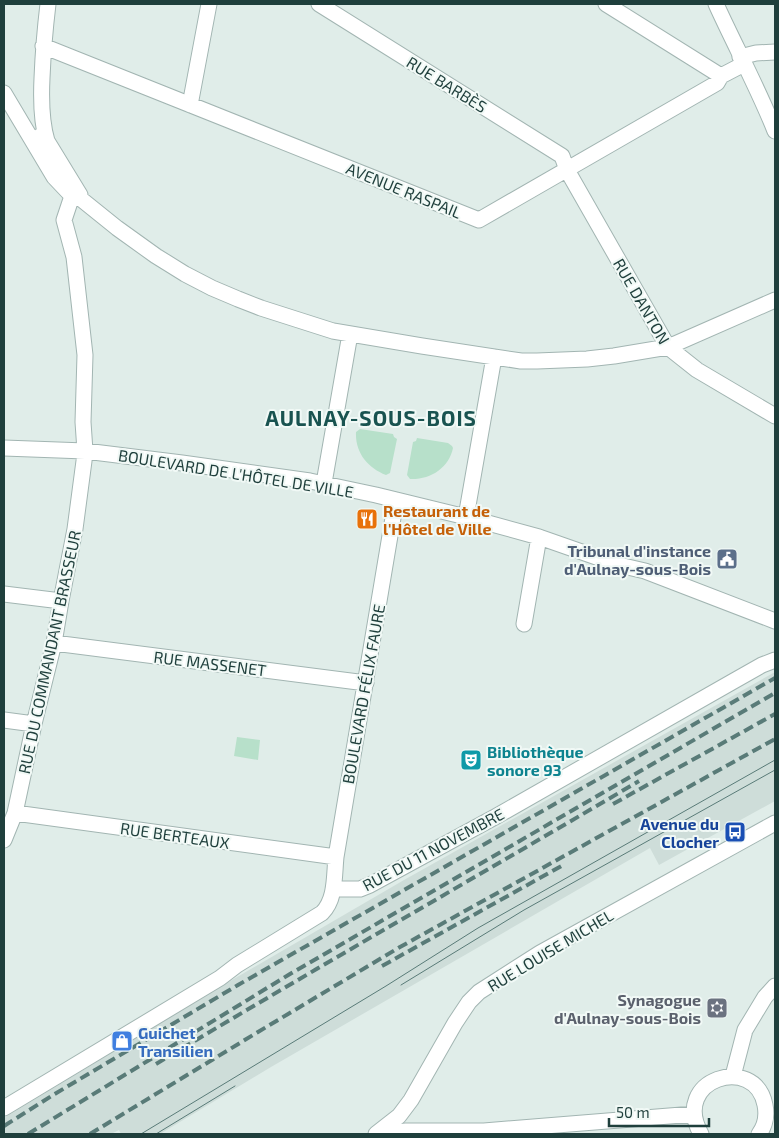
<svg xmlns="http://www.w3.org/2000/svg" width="779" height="1138" font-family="'Exo 2',sans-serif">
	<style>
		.built { fill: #ceddd9 }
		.green { fill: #b7e0ca }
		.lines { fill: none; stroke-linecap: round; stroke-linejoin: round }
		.minor-casing { stroke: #a2b5b2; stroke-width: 17 }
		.tertiary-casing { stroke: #a2b5b2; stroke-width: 17 }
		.minor { stroke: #fff; stroke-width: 15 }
		.tertiary { stroke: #fff; stroke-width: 15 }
		.tram { stroke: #597b78; stroke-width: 1 }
		.rail { stroke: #597b78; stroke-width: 4; stroke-dasharray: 10 5; stroke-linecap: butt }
		.labels { text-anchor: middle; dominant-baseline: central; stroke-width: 4; stroke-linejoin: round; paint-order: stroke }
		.street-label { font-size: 16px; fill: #1f3f3c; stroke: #f1f9f6 }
		.food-label { font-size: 16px; font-weight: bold; fill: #c56008; stroke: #f1f9f6; text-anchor: start }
		.service-label { font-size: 16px; font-weight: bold; fill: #4e5e75; stroke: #f1f9f6; text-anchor: end }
		.culture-label { font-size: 16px; font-weight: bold; fill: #0d838f; stroke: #f1f9f6; text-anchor: start }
		.transit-label { font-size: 16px; font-weight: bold; fill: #164399; stroke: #f1f9f6; text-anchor: end }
		.worship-label { font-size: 16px; font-weight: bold; fill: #5b616d; stroke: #f1f9f6; text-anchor: end }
		.shop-label { font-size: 16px; font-weight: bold; fill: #366cbe; stroke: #f1f9f6; text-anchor: start }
		.district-label { font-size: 21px; font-weight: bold; letter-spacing: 1px; fill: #195350; stroke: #f1f9f6 }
	</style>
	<rect width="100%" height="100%" fill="#e0ede9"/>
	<path class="built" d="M775 672V801L659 865 650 848 271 1067 160 1134H121L119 1130 111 1134H4V1118L220 987 404 880Z"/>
	<path class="green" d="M360 429 393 434 394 437 397 439 390 473 386 475C368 468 355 453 356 432Z
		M417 438 448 443 452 446 453 448C449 468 430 480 410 479L407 475 413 442 416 441Z
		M237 737 260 740 258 760 234 756Z"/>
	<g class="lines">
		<g class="minor-casing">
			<path id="minor" d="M319 4 562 156 567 170 668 347 697 370 775 416
				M606 4 721 76
				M43 46 479 220 717 83 721 76 744 64
				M740 57 756 53 775 52
				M4 93 54 177 72 196 81 199 117 228 156 256 185 274 212 288 238 299 261 308 333 331 422 346 521 361H537L587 359 614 356 668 347 775 300
				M190 105 209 4
				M40 136 47 141 80 195
				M47 141C41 121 41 99 42 78 43 53 45 29 48 4
				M4 448 85 451 182 463 310 481 376 495 466 517 539 537 619 565 645 571 775 621
				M324 483 350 334
				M466 517 494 357
				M4 594 61 601
				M524 624 539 537
				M54 643 366 683
				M4 720 34 724
				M15 813 336 857
				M4 840 15 813 34 724 54 643 61 601 75 529 84 461 85 451 83 422 85 355 74 257 64 220 72 196
				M333 889H360L370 885 495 817 732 682 762 665 775 660
				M733 1076 745 1030 765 997 775 986
				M4 1108 220 978 237 965 322 913C336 899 334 876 336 857L396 500
				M377 1134 406 1131H484L694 1114
				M701 1134C670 1079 755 1053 765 1105 767 1115 765 1126 759 1134"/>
		</g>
		<g class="tertiary-casing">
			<path id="tertiary" d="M716 4C735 46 758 88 775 131
				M376 1134 399 1116 411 1100 455 1023 469 1002 479 992 540 953 775 823"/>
		</g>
		<use href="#minor" class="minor"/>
		<use href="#tertiary" class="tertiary"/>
		<path class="tram" d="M401 985 524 910 775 770
			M141 1134 386 986 478 928 775 760
			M156 1134 235 1086"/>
		<path class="rail" d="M613 804 775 714
			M382 966 565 864
			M156 1064C316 968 478 876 639 781
			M4 1126 53 1095 238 985 775 678
			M28 1134 290 974 775 693
			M90 1134 258 1032 400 947 775 739"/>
	</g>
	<defs>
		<g id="restaurant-square" transform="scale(1.125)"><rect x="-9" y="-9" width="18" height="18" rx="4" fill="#e8710a" stroke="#f1f9f6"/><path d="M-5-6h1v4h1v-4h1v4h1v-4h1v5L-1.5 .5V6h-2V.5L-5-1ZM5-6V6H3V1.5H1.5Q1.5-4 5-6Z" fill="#fff"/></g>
		<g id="civic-square" transform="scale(1.125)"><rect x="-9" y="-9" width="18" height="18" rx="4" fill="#5c6f8a" stroke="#f1f9f6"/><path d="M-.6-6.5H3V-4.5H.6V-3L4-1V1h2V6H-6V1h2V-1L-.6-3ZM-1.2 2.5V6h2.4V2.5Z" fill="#fff"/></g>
		<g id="theatre-square" transform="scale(1.125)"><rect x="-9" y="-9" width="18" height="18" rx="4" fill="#0f9aa8" stroke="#f1f9f6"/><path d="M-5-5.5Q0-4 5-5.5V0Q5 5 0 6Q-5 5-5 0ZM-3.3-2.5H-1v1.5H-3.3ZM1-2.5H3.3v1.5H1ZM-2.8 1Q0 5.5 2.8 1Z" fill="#fff"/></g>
		<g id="bus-square" transform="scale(1.125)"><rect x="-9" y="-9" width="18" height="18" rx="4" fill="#1a4fb4" stroke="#f1f9f6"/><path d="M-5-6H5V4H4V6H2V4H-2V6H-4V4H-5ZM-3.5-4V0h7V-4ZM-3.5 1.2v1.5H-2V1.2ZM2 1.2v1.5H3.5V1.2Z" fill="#fff"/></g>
		<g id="synagogue-square" transform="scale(1.125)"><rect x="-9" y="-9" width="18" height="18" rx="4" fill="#6b7280" stroke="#f1f9f6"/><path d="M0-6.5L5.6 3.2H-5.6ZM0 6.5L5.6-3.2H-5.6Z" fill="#fff"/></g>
		<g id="shop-square" transform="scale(1.125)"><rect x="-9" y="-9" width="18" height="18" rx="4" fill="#3f7fe0" stroke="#f1f9f6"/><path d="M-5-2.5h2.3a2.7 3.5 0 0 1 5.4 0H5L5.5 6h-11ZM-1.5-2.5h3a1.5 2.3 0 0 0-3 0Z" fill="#fff"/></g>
	</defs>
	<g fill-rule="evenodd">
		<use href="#restaurant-square" x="367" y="519"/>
		<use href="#civic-square" x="727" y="559"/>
		<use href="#theatre-square" x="471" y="760"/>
		<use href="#bus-square" x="735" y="832"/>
		<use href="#synagogue-square" x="717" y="1008"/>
		<use href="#shop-square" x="122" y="1041"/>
	</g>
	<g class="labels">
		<g class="street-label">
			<text transform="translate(447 84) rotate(32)">RUE BARBÈS</text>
			<text transform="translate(404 190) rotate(22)">AVENUE RASPAIL</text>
			<text transform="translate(642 301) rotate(60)">RUE DANTON</text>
			<text transform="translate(236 473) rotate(9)">BOULEVARD DE L'HÔTEL DE VILLE</text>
			<text transform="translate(49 652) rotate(-78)">RUE DU COMMANDANT BRASSEUR</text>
			<text transform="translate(210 663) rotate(7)">RUE MASSENET</text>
			<text transform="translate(363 694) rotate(-80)">BOULEVARD FÉLIX FAURE</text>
			<text transform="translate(175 835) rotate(8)">RUE BERTEAUX</text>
			<text transform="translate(433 849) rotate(-28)">RUE DU 11 NOVEMBRE</text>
			<text transform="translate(550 950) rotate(-31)">RUE LOUISE MICHEL</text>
		</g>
		<g class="food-label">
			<text x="383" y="510">Restaurant de<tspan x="383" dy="18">l'Hôtel de Ville</tspan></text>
		</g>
		<g class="service-label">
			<text x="711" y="550">Tribunal d'instance<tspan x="711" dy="18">d'Aulnay-sous-Bois</tspan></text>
		</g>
		<g class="culture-label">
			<text x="487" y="751">Bibliothèque<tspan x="487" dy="18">sonore 93</tspan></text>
		</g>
		<g class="transit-label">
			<text x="719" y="823">Avenue du<tspan x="719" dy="18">Clocher</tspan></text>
		</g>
		<g class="worship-label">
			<text x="701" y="999">Synagogue<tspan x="701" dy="18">d'Aulnay-sous-Bois</tspan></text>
		</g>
		<g class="shop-label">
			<text x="138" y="1032">Guichet<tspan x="138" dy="18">Transilien</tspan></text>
		</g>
		<g class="district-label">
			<text x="371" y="417">AULNAY-SOUS-BOIS</text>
		</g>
	</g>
	<rect width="779" height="1138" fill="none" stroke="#1f3f3c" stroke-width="10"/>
	<path d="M609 1118v8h100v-8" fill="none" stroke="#1f3f3c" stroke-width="2.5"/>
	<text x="616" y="1118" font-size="15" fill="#1f3f3c" stroke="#f1f9f6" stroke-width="4" paint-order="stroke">50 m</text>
</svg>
